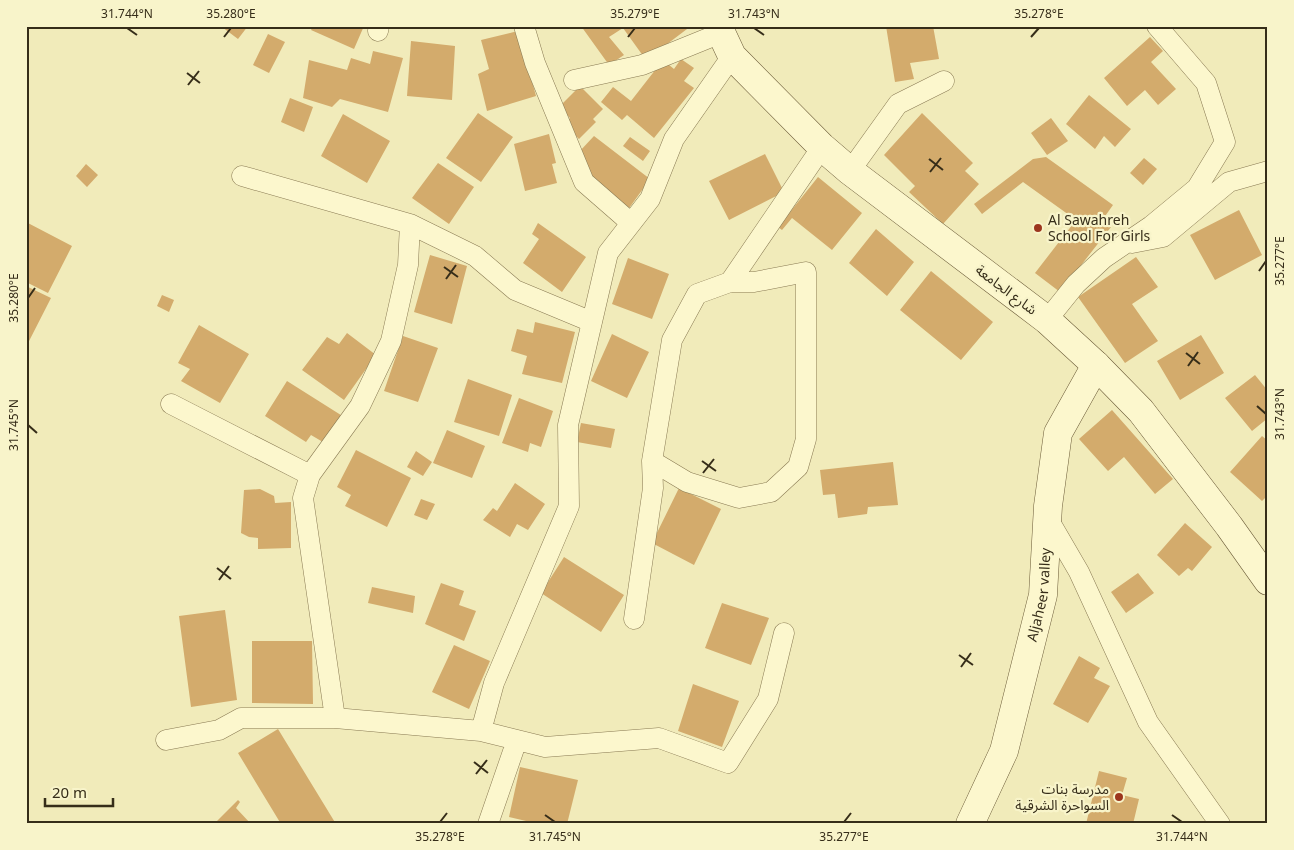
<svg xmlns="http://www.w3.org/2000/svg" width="1294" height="850" font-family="Georgia,'Noto Sans Arabic',serif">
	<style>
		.building { fill: #d3ab6c }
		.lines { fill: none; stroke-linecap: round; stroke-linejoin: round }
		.street-casing { stroke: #897a53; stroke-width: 21 }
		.secondary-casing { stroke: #6a5a37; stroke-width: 29 }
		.street { stroke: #fcf7cd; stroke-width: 20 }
		.secondary { stroke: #fcf7cd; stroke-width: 28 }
		.ticks { fill: none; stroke: #362d19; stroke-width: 2 }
		.poi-dot { fill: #9c361e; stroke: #f8f4ca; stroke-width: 2 }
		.labels { text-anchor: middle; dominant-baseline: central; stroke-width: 4.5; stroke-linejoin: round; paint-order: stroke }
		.poi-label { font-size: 14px; fill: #362d19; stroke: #f8f4ca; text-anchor: start }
		.street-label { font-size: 14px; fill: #362d19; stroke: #f8f4ca }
		.neatline { fill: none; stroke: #362d19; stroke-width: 2 }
		.ticks-label { font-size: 12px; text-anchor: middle; fill: #362d19 }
	</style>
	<rect width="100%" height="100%" fill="#f1ebba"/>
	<path class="building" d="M223 26H248L238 39 222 27Z
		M313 26H364L354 49 311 30Z
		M581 26H691L646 60 623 28 609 37 624 55 609 65Z
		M886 26H933L939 59 910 63 914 79 895 82Z
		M518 31 536 96 487 111 478 74 489 69 481 40Z
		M268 34 285 42 269 73 253 65Z
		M1150 37 1163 51 1151 62 1176 89 1158 105 1145 90 1127 106 1104 78Z
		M411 41 455 46 452 100 407 96Z
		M373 51 403 58 388 112 340 99 332 107 303 98 309 60 347 70 351 58 370 64Z
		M681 59 694 68 684 81 694 88 654 138 627 115 622 120 601 102 613 87 631 101 663 60 674 69Z
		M580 86 603 109 593 119 596 122 579 139 564 124 570 118 559 107Z
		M1089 95 1131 129 1115 147 1104 136 1095 149 1066 124Z
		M290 98 313 107 304 132 281 122Z
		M478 113 513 137 481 182 446 158Z
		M922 113 973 163 965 171 979 184 943 224 909 192 915 186 884 155Z
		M343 114 390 141 367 183 321 156Z
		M1051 118 1068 141 1047 155 1031 133Z
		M549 134 556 163 552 164 557 183 525 191 514 144Z
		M594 136 650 179 627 211 595 183 579 152Z
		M630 137 650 151 643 161 623 146Z
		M765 154 784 192 729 220 709 181Z
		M1046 157 1113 205 1103 219 1111 227 1060 292 1035 273 1076 220 1023 182 982 214 974 204 1033 159Z
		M1144 158 1157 169 1143 185 1130 173Z
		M438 163 474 187 449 224 412 198Z
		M86 164 98 175 87 187 76 176Z
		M818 177 862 213 832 250 792 218 782 230 778 227Z
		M1239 210 1262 255 1215 280 1190 235Z
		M26 222 72 246 48 293 26 282Z
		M538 223 586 257 562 292 523 263 539 239 532 234Z
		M876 229 914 262 887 296 849 263Z
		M430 255 467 266 452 324 414 312Z
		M1136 257 1158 287 1132 304 1158 341 1125 363 1078 297Z
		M628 258 669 274 652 319 612 304Z
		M931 271 993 322 961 360 900 310Z
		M26 286 51 298 26 347Z
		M162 295 174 300 169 312 157 306Z
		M535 322 575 332 562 383 522 374 527 356 511 351 517 329 533 333Z
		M199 325 249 354 220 403 181 381 190 369 178 363Z
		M347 333 376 355 344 400 302 370 327 337 339 344Z
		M612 334 649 352 627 398 591 381Z
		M1201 335 1224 373 1180 400 1157 361Z
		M403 336 438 348 418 402 384 391Z
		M1255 375 1268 391V418L1252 431 1225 398Z
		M468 379 512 395 499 436 454 422Z
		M287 381 344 417 328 445 311 435 306 442 265 416Z
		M519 398 553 411 541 447 530 443 528 452 502 443Z
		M1112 410 1173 479 1155 494 1124 457 1108 471 1079 439Z
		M581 423 615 429 611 448 577 442Z
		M447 430 485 446 472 478 433 463Z
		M1262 436 1268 441V495L1262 501 1230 472Z
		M356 450 411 478 387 527 345 506 351 495 337 487Z
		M416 451 432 462 423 476 407 467Z
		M893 462 898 505 868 507 867 514 838 518 835 494 823 495 820 470Z
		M515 483 545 504 528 530 517 524 510 537 483 520 493 508 497 511Z
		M679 488 721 509 694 565 652 543Z
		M260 489 274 496 275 503 291 502V548L258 549V538L249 537 241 533 244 490Z
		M421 499 435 504 427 520 414 515Z
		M1185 523 1212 547 1192 571 1188 568 1179 576 1157 555Z
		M564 557 624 595 601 632 541 593Z
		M1138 573 1154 593 1126 613 1111 592Z
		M441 583 464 591 459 605 476 611 464 641 425 624Z
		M372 587 415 596 413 613 368 603Z
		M722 603 769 618 751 665 705 648Z
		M225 610 237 700 191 707 179 616Z
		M252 641H312L313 704 252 703Z
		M454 645 490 661 469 709 432 692Z
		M1079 656 1100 668 1094 678 1110 686 1088 723 1053 704Z
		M693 684 739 701 722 747 678 731Z
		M278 729 336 824H281L238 753Z
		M520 767 578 780 567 824H539L509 817Z
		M1099 771 1127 778 1122 795 1139 799 1133 824H1086Z
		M238 800 240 802 236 808 251 824H214Z"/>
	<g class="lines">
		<g class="street-casing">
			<path id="street" d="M524 26 535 63 584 182 631 223
				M378 31 379 26
				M574 80 642 65 721 33
				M850 171 898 104 944 81
				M242 176 410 224 475 256 515 290 592 322
				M1132 243 1163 237 1229 182 1268 171
				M1047 320 1076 284 1104 258 1151 226 1197 188 1225 142 1206 83 1157 26
				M171 404 310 475
				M652 461 687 482 739 498 771 492 798 467 806 439V272L754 282H730
				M1047 517 1079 572 1148 722 1220 824
				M634 619 653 488 652 461 672 340 697 294 730 282 822 147
				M335 718 303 498 310 475 360 406 391 341 408 265 410 224
				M481 731 494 683 569 506 568 425 608 253 650 199 674 139 732 56
				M166 740 219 730 241 718H335L481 731 545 747 659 738 728 763 768 699 784 633
				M488 824 517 740"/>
		</g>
		<g class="secondary-casing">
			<g id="secondary">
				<path d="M718 26 732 56 822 147 850 171 1047 320 1096 365 1141 411 1229 526 1268 581"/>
				<path id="s1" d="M970 824 1004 751 1043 595 1048 506 1058 433 1096 365"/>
			</g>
		</g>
		<use href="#street" class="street"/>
		<use href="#secondary" class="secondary"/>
	</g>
	<path class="ticks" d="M127 28 137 35M754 28 764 35M224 37 231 28M628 37 635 28M1031 37 1039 28M187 73 200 83M188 85 199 71M929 159 943 170M930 172 941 158M444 267 458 277M1259 271 1266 261M446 279 456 265M28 298 35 288M1186 353 1200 364M1188 366 1198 352M1257 406 1266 414M28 425 37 433M702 461 716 471M703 473 714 459M217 568 231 579M219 580 229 566M959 655 973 665M961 667 971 653M474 762 488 773M476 774 487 760M545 815 555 822M1172 815 1182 822M440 822 447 813M844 822 851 813"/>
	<g class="poi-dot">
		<circle cx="1038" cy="228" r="5"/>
		<circle cx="1119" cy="797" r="5"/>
	</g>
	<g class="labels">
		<g class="poi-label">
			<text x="1048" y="220">Al Sawahreh<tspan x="1048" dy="16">School For Girls</tspan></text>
			<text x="1109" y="789" text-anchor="end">مدرسة بنات<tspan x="1109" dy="16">السواحرة الشرقية</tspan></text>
		</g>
		<g class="street-label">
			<text transform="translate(1006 290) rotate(37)">شارع الجامعة</text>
			<text stroke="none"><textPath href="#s1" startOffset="241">Aljaheer valley</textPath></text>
		</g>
	</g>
	<rect width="1294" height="850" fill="none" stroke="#f8f4ca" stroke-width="55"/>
	<path d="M45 798v8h68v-8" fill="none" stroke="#362d19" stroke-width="2.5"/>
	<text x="52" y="798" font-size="15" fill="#362d19" stroke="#f8f4ca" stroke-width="4" paint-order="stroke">20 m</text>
	<rect x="28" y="28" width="1238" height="794" class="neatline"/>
	<g class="ticks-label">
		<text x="127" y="18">31.744°N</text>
		<text x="231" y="18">35.280°E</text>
		<text x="635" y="18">35.279°E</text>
		<text x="754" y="18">31.743°N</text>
		<text x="1039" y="18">35.278°E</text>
		<text transform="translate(1280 261) rotate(-90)" y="4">35.277°E</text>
		<text transform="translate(14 298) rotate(-90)" y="4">35.280°E</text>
		<text transform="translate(1280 414) rotate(-90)" y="4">31.743°N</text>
		<text transform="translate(14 425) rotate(-90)" y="4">31.745°N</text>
		<text x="440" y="841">35.278°E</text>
		<text x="555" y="841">31.745°N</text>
		<text x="844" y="841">35.277°E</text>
		<text x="1182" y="841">31.744°N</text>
	</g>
</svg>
